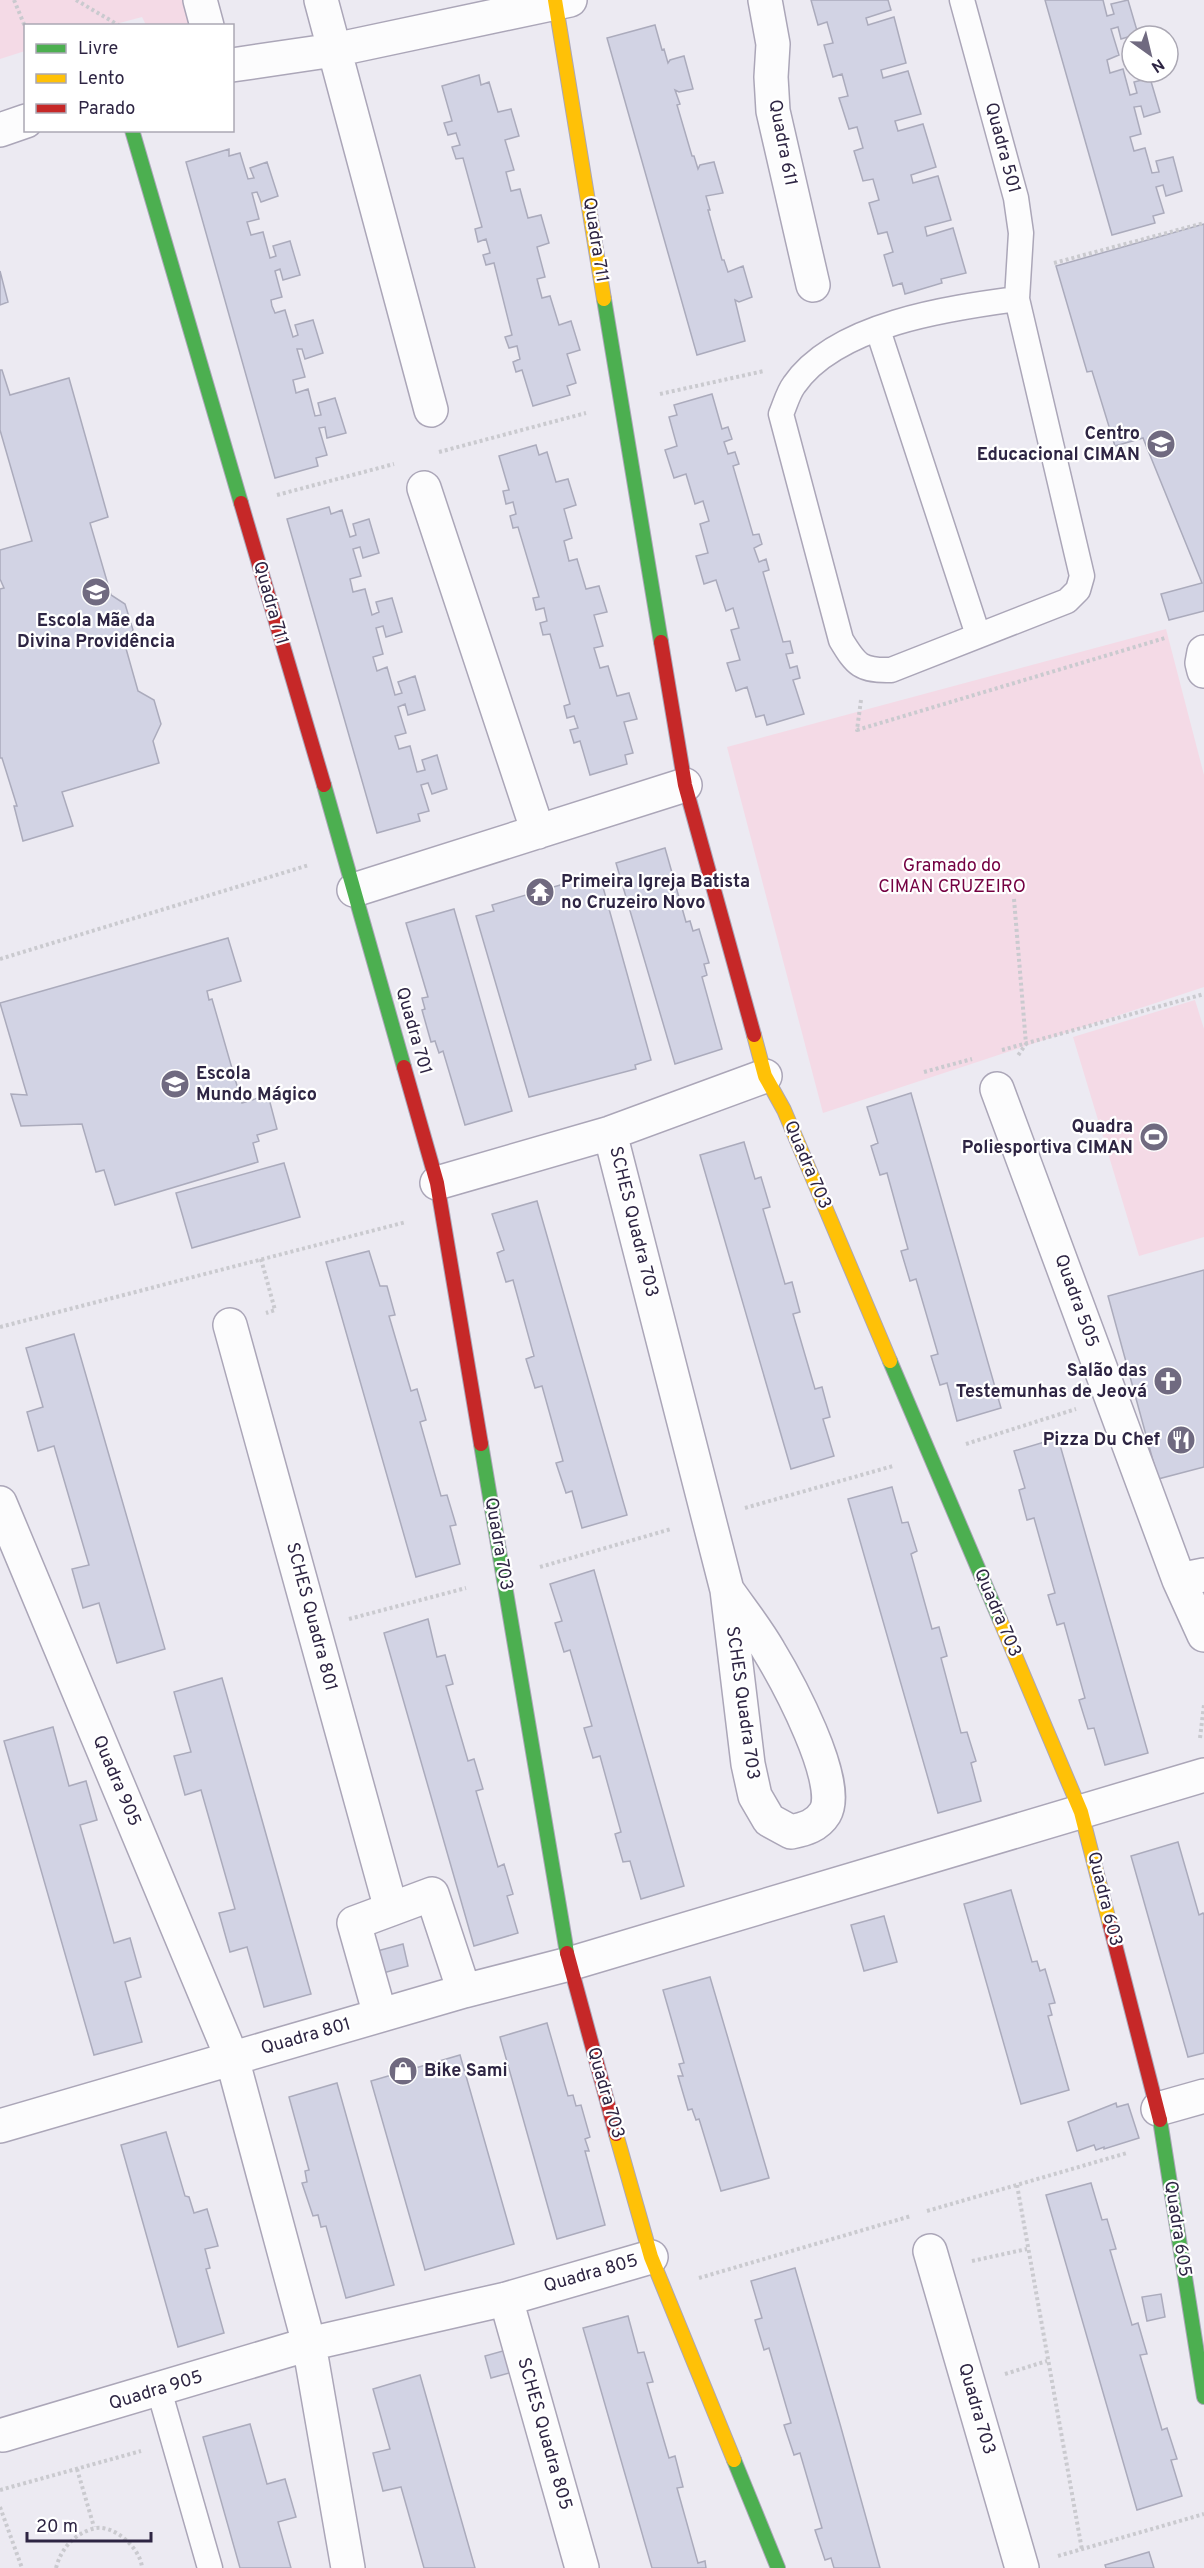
<svg xmlns="http://www.w3.org/2000/svg" width="1204" height="2568" font-family="Overpass,sans-serif">
	<style>
		.green { fill: #f4dae6 }
		.building { fill: #d2d3e4; stroke: #ababbc; stroke-width: 1.5 }
		.lines { fill: none; stroke-linecap: round; stroke-linejoin: round }
		.lane-casing { stroke: #aba6b8; stroke-width: 27 }
		.street-casing { stroke: #aba6b8; stroke-width: 36 }
		.fast-casing { stroke: #aba6b8; stroke-width: 16 }
		.slow-casing { stroke: #aba6b8; stroke-width: 16 }
		.jam-casing { stroke: #aba6b8; stroke-width: 16 }
		.path { stroke: #cacacf; stroke-width: 4; stroke-dasharray: 3 3; stroke-linecap: butt }
		.lane { stroke: #fcfcfd; stroke-width: 24 }
		.street { stroke: #fcfcfd; stroke-width: 33 }
		.fast { stroke: #4caf50; stroke-width: 14 }
		.slow { stroke: #ffc107; stroke-width: 14 }
		.jam { stroke: #c62828; stroke-width: 14 }
		.labels { text-anchor: middle; dominant-baseline: central; stroke-width: 4.5; stroke-linejoin: round; paint-order: stroke }
		.street-label { font-size: 18px; fill: #2e2543; stroke: #fff }
		.poi-label { font-size: 18px; font-weight: bold; fill: #2e2543; stroke: #fff; text-anchor: end }
		.park-label { font-size: 18px; fill: #740042; stroke: #fff }
	</style>
	<rect width="100%" height="100%" fill="#eceaf2"/>
	<path class="green" d="M0 0H197L205 25H146L142 17 112 25 26 26 25 51 0 59Z
		M1166 629 1204 775V987L823 1113 727 747Z
		M1195 1000 1204 1029V1237L1139 1256 1073 1037Z"/>
	<path class="building" d="M811 0H888L891 10 866 18 868 25 894 17 906 63 881 70 883 78 908 71 921 114 895 121 898 131 923 124 936 167 911 175 913 183 938 176 951 220 925 227 927 236 953 228 966 273 941 279 942 283 905 294 902 283 893 286 884 255 893 252 887 232 878 234 869 203 879 200 873 179 863 181 854 151 863 148 857 127 849 129 839 98 848 96 842 74 833 77 824 45 833 43 827 22 818 25Z
		M1045 0H1103L1107 16 1114 14 1111 4 1128 0 1138 34 1121 39 1118 27 1111 29 1119 55 1107 60 1110 73 1123 69 1130 95 1137 93 1134 82 1150 78 1160 112 1144 117 1141 106 1134 107 1141 134 1130 137 1134 151 1145 148 1152 173 1159 172 1156 161 1173 157 1182 191 1166 196 1163 185 1156 187 1164 213 1153 216 1155 223 1112 235Z
		M655 25 662 50 664 49 668 63 670 60 684 56 693 89 679 92 675 90 680 104 677 105 692 156H694L698 169 700 165 714 162 723 193 706 196 710 210H708L722 260H724L728 272 743 266 752 297 739 302 735 300 745 341 697 355 607 38Z
		M479 75 481 85 489 82 498 112 511 109 519 136 505 140 514 170 506 172 511 191 520 189 528 218 541 215 549 243 537 247 545 277 537 279 542 298 550 296 559 325 571 321 580 350 567 354 576 383 567 386 570 395 533 406 522 370 516 372 513 362 520 359 517 346 509 348 505 337 512 335 494 263 486 265 483 255 490 253 486 239 478 242 475 229 482 227 463 158 456 159 452 147 460 145 456 133 448 135 444 123 452 121 442 86Z
		M229 149V156L240 153 248 179 254 178 250 168 267 162 278 196 261 202 257 192 252 193 259 219 247 222 251 235 263 232 270 258 276 256 273 246 290 241 300 275 283 280 280 269 275 271 282 297 271 300 272 306 275 313 285 310 293 337 298 335 295 325 313 320 323 353 305 359 302 349H297L305 377 293 380 296 393 308 389 315 416 321 415 318 403 335 398 346 433 327 438 325 427 319 428 327 455 316 458 318 466 275 478 186 162Z
		M1204 224V611L1169 620 1161 594 1202 583 1143 438 1115 446 1092 371 1087 372 1056 266Z
		M0 271 8 302 0 305Z
		M0 370H2L10 395 69 378 108 517 90 523 111 595 125 604 133 630 125 645 138 691 154 700 161 724 153 741 159 763 62 792 73 826 23 841 14 806H17L2 758H0V589L4 588 0 579V550L32 541 0 430Z
		M712 394 722 429 728 427 732 439 724 442 728 454 735 452 739 464 733 466 753 535 759 534 762 544 754 548 759 562 766 559 769 570 763 572 783 642 790 641 793 653 786 654 790 668 797 666 800 678 793 680 804 714 767 725 764 715 756 717 747 687 736 691 727 663 740 660 731 630 739 628 733 608 726 611 716 580 704 584 696 556 708 553 700 524 709 521 703 501 695 504 686 474 674 478 665 450 677 446 669 417 677 415 674 405Z
		M536 445 539 455 547 452 556 482 568 479 576 505 564 509 572 538 564 541 569 561 577 559 586 589 599 586 607 612 594 615 603 646 594 648 600 668 608 666 617 696 629 693 637 719 624 722 633 753 625 755 627 764 590 775 580 741 574 743 570 730 578 728 574 716 567 718 564 706 570 704 550 634 543 635 540 623 547 621 544 608 536 610 533 598 539 597 518 527 513 528 510 516 516 514 513 502 506 504 503 491 509 490 499 456Z
		M329 507 331 514 342 510 350 537 356 535 353 524 369 519 379 553 363 558 360 547 353 549 361 576 350 579 353 592 365 589 372 615 379 612 376 602 392 598 402 632 386 637 383 626 376 628 383 654 373 657 377 671 387 667 395 695 402 693 398 682 415 676 425 710 408 715 405 704 398 707 406 733 395 736 399 749 410 746 417 772 425 770 422 760 437 755 447 789 432 794 428 783 421 785 429 811 418 814 420 821 377 833 287 519Z
		M665 848 686 922 690 921 693 931 699 929 709 963 704 964 707 975 702 977 722 1049 675 1064 616 863Z
		M581 879 583 885 601 880 651 1060 635 1065 636 1069 529 1097 476 916 494 911 492 905Z
		M454 909 512 1111 465 1125 443 1051 439 1053 435 1041 431 1042 422 1010 425 1009 422 998 428 997 406 923Z
		M228 938 241 981 207 991 209 1000 212 999 242 1103 268 1095 277 1129 257 1135 259 1141 253 1143 258 1162 115 1205 104 1170 96 1172 82 1124 21 1126 11 1094 27 1095 0 1003Z
		M911 1093 1001 1408 957 1421 947 1383 940 1385 931 1356 938 1354 916 1279 910 1281 901 1251 908 1249 887 1173 880 1175 871 1146 878 1143 867 1107Z
		M744 1142 755 1179 761 1177 770 1207 763 1209 785 1284 792 1282 800 1312 793 1314 815 1389 822 1387 830 1417 823 1419 834 1456 791 1469 700 1155Z
		M284 1163 300 1217 192 1248 176 1193Z
		M537 1201 627 1515 582 1528 572 1491 566 1493 556 1463 563 1461 542 1386 535 1388 526 1359 534 1356 513 1280 506 1282 497 1253 504 1250 492 1214Z
		M369 1251 380 1286H387L395 1315 389 1316 411 1391 417 1389 426 1420 420 1422 441 1496 447 1495 456 1525 450 1526 460 1564 416 1577 326 1262Z
		M1204 1270V1467L1158 1479 1108 1296Z
		M74 1334 165 1649 117 1663 99 1603 83 1608 72 1569 89 1565 54 1446 38 1451 27 1412 43 1407 26 1348Z
		M1058 1438 1148 1753 1105 1765 1094 1728 1088 1729 1079 1700 1085 1698 1064 1623 1057 1625 1048 1595 1055 1593 1034 1518 1027 1520 1019 1490 1025 1488 1014 1451Z
		M892 1487 902 1523 908 1522 917 1551 911 1554 932 1629 939 1627 947 1656 941 1658 961 1733 967 1732 976 1761 971 1763 981 1801 938 1813 848 1499Z
		M594 1570 684 1886 641 1899 630 1861 623 1862 615 1834 621 1832 600 1756 593 1758 584 1728 592 1726 570 1650 564 1652 555 1623 562 1621 550 1584Z
		M428 1619 437 1657 445 1655 453 1684 446 1686 468 1761 474 1759 483 1789 476 1791 498 1867 504 1864 513 1894 507 1896 518 1933 474 1946 384 1633Z
		M222 1678 311 1994 264 2007 247 1947 230 1952 219 1913 235 1909 201 1790 185 1795 174 1756 191 1752 174 1692Z
		M53 1727 69 1786 86 1781 97 1820 80 1825 114 1943 130 1938 141 1977 125 1982 142 2042 94 2055 4 1741Z
		M1178 1842 1199 1915 1203 1913 1204 1915V2053L1188 2057 1131 1856Z
		M1011 1890 1032 1962 1037 1961 1040 1971 1045 1969 1055 2003 1049 2004 1052 2015 1048 2016 1069 2090 1021 2104 964 1904Z
		M884 1916 897 1962 864 1971 851 1925Z
		M403 1944 408 1966 376 1975 370 1953Z
		M710 1977 769 2178 721 2191 700 2122 699 2119 696 2120 692 2109 688 2110 678 2076H683L679 2064 684 2063 663 1990Z
		M547 2023 568 2096 573 2095 576 2106 581 2105 590 2137 585 2139 589 2151H585L605 2225 557 2239 500 2037Z
		M460 2055 514 2244 425 2270 371 2081Z
		M337 2083 394 2285 346 2298 326 2226 321 2227 318 2215 313 2216 302 2183 307 2182 305 2171 309 2170 289 2097Z
		M1116 2103 1117 2107 1128 2104 1139 2138 1104 2149V2147L1096 2150 1094 2145 1077 2151 1068 2122Z
		M166 2132 185 2196 189 2197 194 2213 207 2209 218 2246 205 2249 210 2268 206 2269 224 2333 178 2347 121 2145Z
		M1091 2183 1102 2220 1107 2219 1116 2249 1110 2250 1132 2325 1138 2323 1147 2354 1140 2355 1162 2430 1167 2428 1177 2459 1171 2460 1182 2496 1137 2510 1046 2195Z
		M795 2268 840 2424 880 2568H834L831 2558 825 2560 815 2530 822 2528 800 2453 794 2455 784 2425 791 2423 769 2348 764 2350 755 2320 762 2318 751 2281Z
		M1161 2294 1165 2317 1147 2321 1142 2297Z
		M628 2316 638 2353 644 2352 653 2382 647 2383 669 2458 675 2456 683 2487 677 2488 698 2563 705 2561 706 2568H652L583 2328Z
		M517 2347 523 2369 491 2378 485 2356Z
		M420 2375 463 2526 475 2568H424L401 2487 383 2491 373 2453 390 2449 373 2389Z
		M250 2424 267 2484 285 2479 296 2517 278 2522 291 2568H240L203 2437Z
		M1149 2552 1154 2568H1106L1105 2565Z"/>
	<g class="lines">
		<g class="lane-casing">
			<path id="lane" d="M962 0 1016 198 1021 233 1017 299 1082 576 1078 590 1067 601 891 670C861 671 856 665 841 640L781 414C785 405 788 393 794 385 836 324 949 308 1017 299
				M878 330 978 635
				M159 2390 210 2568"/>
		</g>
		<g class="street-casing">
			<path id="street" d="M200 0 207 26
				M321 0 431 410
				M765 0 773 44 771 77 773 111 813 285
				M232 65 334 50 570 0
				M0 130 26 121
				M424 488 538 832
				M1204 652 1202 663 1204 671
				M354 890 685 785
				M997 1089 1179 1580 1204 1575
				M610 1133 727 1590 748 1764 755 1796 769 1820 791 1832C805 1829 817 1826 825 1813 843 1783 786 1679 769 1651 757 1630 741 1610 727 1590
				M437 1183 610 1133 765 1076
				M230 1325 391 1909
				M0 1503 232 2058 309 2344 348 2568
				M1179 1580 1204 1635
				M380 2015 354 1923 432 1894 464 1991
				M1158 2109 1204 2096
				M0 2126 464 1991 569 1964 1204 1775
				M930 2251 1022 2568
				M506 2299 582 2568
				M3 2435 309 2344 506 2299 651 2257"/>
		</g>
		<g class="fast-casing">
			<path id="fast" d="M132 130 241 503
				M604 299 661 642
				M324 785 404 1067
				M890 1361 1000 1620
				M481 1444 567 1953
				M1160 2120 1204 2397
				M734 2460 778 2568"/>
		</g>
		<g class="slow-casing">
			<path id="slow" d="M555 0 604 299
				M754 1035 765 1076 784 1110 890 1361
				M1000 1620 1081 1812 1110 1925
				M616 2134 651 2257 734 2460"/>
		</g>
		<g class="jam-casing">
			<path id="jam" d="M241 503 324 785
				M661 642 685 785 754 1035
				M404 1067 437 1183 481 1444
				M1110 1925 1160 2120
				M567 1953 616 2134"/>
		</g>
		<path class="path" d="M14 0 26 29
			M76 0 120 26
			M1054 263 1204 223
			M660 394 764 371
			M439 452 586 413
			M277 495 394 464
			M861 700 857 730 1165 638
			M1014 899 1026 1044 1017 1057
			M0 959 309 865
			M1002 1050 1204 994
			M924 1072 972 1059
			M261 1259 275 1310 266 1313
			M0 1327 406 1222
			M966 1444 1076 1409
			M745 1508 893 1466
			M540 1567 671 1529
			M349 1619 466 1588
			M1200 1738 1204 1705
			M1017 2185 1082 2550
			M927 2211 1127 2153
			M972 2261 1027 2249
			M699 2278 911 2216
			M1005 2374 1047 2361
			M77 2469 94 2527
			M0 2490 141 2451
			M0 2507 22 2568
			M1058 2556 1204 2514
			M56 2568C61 2549 73 2535 92 2529 112 2522 141 2548 142 2568"/>
		<use href="#lane" class="lane"/>
		<use href="#street" class="street"/>
		<use href="#fast" class="fast"/>
		<use href="#slow" class="slow"/>
		<use href="#jam" class="jam"/>
	</g>
	<defs>
		<g id="school-disc" transform="scale(1.5)"><circle r="9.5" fill="#706a80" stroke="#fff"/><path d="M0-5L7-2L0 1L-7-2ZM-4 1L0 2.5L4 1V4Q0 6-4 4Z" fill="#fff"/></g>
		<g id="temple-disc" transform="scale(1.5)"><circle r="9.5" fill="#706a80" stroke="#fff"/><path d="M0-6L5-2H3V0L6.5 2.5H4V6H1.5V3h-3V6H-4V2.5H-6.5L-3 0V-2H-5Z" fill="#fff"/></g>
		<g id="stadium-disc" transform="scale(1.5)"><circle r="9.5" fill="#706a80" stroke="#fff"/><path d="M0-5a6.5 5 0 1 0 0 10a6.5 5 0 1 0 0-10ZM-3.5-1.8h7v3.6h-7Z" fill="#fff"/></g>
		<g id="church-disc" transform="scale(1.5)"><circle r="9.5" fill="#706a80" stroke="#fff"/><path d="M-1.2-6h2.4v3.5h3.3v2.4h-3.3V6h-2.4V-.1h-3.3v-2.4h3.3Z" fill="#fff"/></g>
		<g id="restaurant-disc" transform="scale(1.5)"><circle r="9.5" fill="#706a80" stroke="#fff"/><path d="M-5-6h1v4h1v-4h1v4h1v-4h1v5L-1.5 .5V6h-2V.5L-5-1ZM5-6V6H3V1.5H1.5Q1.5-4 5-6Z" fill="#fff"/></g>
		<g id="shop-disc" transform="scale(1.5)"><circle r="9.5" fill="#706a80" stroke="#fff"/><path d="M-5-2.5h2.3a2.7 3.5 0 0 1 5.4 0H5L5.5 6h-11ZM-1.5-2.5h3a1.5 2.3 0 0 0-3 0Z" fill="#fff"/></g>
	</defs>
	<g fill-rule="evenodd">
		<use href="#school-disc" x="1161" y="444"/>
		<use href="#school-disc" x="96" y="592"/>
		<use href="#temple-disc" x="540" y="892"/>
		<use href="#school-disc" x="175" y="1084"/>
		<use href="#stadium-disc" x="1154" y="1137"/>
		<use href="#church-disc" x="1168" y="1381"/>
		<use href="#restaurant-disc" x="1181" y="1440"/>
		<use href="#shop-disc" x="403" y="2071"/>
	</g>
	<g class="labels">
		<g class="street-label">
			<text transform="translate(782 143) rotate(79)">Quadra 611</text>
			<text transform="translate(1002 148) rotate(75)">Quadra 501</text>
			<text transform="translate(595 240) rotate(81)">Quadra 711</text>
			<text transform="translate(270 603) rotate(74)">Quadra 711</text>
			<text transform="translate(413 1031) rotate(74)">Quadra 701</text>
			<text transform="translate(807 1165) rotate(67)">Quadra 703</text>
			<text transform="translate(633 1222) rotate(76)">SCHES Quadra 703</text>
			<text transform="translate(1076 1301) rotate(70)">Quadra 505</text>
			<text transform="translate(498 1544) rotate(80)">Quadra 703</text>
			<text transform="translate(997 1613) rotate(67)">Quadra 703</text>
			<text transform="translate(311 1617) rotate(75)">SCHES Quadra 801</text>
			<text transform="translate(742 1703) rotate(82)">SCHES Quadra 703</text>
			<text transform="translate(116 1781) rotate(67)">Quadra 905</text>
			<text transform="translate(1104 1899) rotate(76)">Quadra 603</text>
			<text transform="translate(306 2037) rotate(-16)">Quadra 801</text>
			<text transform="translate(605 2093) rotate(74)">Quadra 703</text>
			<text transform="translate(1177 2229) rotate(81)">Quadra 605</text>
			<text transform="translate(591 2274) rotate(-16)">Quadra 805</text>
			<text transform="translate(156 2391) rotate(-17)">Quadra 905</text>
			<text transform="translate(976 2409) rotate(74)">Quadra 703</text>
			<text transform="translate(544 2434) rotate(74)">SCHES Quadra 805</text>
		</g>
		<g class="poi-label">
			<text x="1140" y="434">Centro<tspan x="1140" dy="21">Educacional CIMAN</tspan></text>
			<text x="96" y="621" text-anchor="middle">Escola Mãe da<tspan x="96" dy="21">Divina Providência</tspan></text>
			<text x="561" y="882" text-anchor="start">Primeira Igreja Batista<tspan x="561" dy="21">no Cruzeiro Novo</tspan></text>
			<text x="196" y="1074" text-anchor="start">Escola<tspan x="196" dy="21">Mundo Mágico</tspan></text>
			<text x="1133" y="1127">Quadra<tspan x="1133" dy="21">Poliesportiva CIMAN</tspan></text>
			<text x="1147" y="1371">Salão das<tspan x="1147" dy="21">Testemunhas de Jeová</tspan></text>
			<text x="1160" y="1440">Pizza Du Chef</text>
			<text x="424" y="2071" text-anchor="start">Bike Sami</text>
		</g>
		<g class="park-label">
			<text x="952" y="866">Gramado do<tspan x="952" dy="21">CIMAN CRUZEIRO</tspan></text>
		</g>
	</g>
	<rect x="24" y="24" width="210" height="108" fill="#ffffff" stroke="#aba8b4" stroke-width="1.5"/>
	<rect x="36" y="44" width="30" height="9" fill="#4caf50" stroke="#aba8b4" stroke-width="1.5"/>
	<text x="78" y="54" font-size="18" fill="#2e2543">Livre</text>
	<rect x="36" y="74" width="30" height="9" fill="#ffc107" stroke="#aba8b4" stroke-width="1.5"/>
	<text x="78" y="84" font-size="18" fill="#2e2543">Lento</text>
	<rect x="36" y="104" width="30" height="9" fill="#c62828" stroke="#aba8b4" stroke-width="1.5"/>
	<text x="78" y="114" font-size="18" fill="#2e2543">Parado</text>
	<g transform="translate(1150 54) rotate(146)"><circle r="28" fill="#ffffff" stroke="#aba8b4" stroke-width="1.5"/>
	<path d="M0-4.5L10 22L0 15L-10 22Z" fill="#706a80"/>
	<text y="-9" font-size="16" font-weight="bold" text-anchor="middle" fill="#2e2543">N</text>
	</g>
	<path d="M27 2532v9h124v-9" fill="none" stroke="#2e2543" stroke-width="3"/>
	<text x="36" y="2532" font-size="18" fill="#2e2543" stroke="#ffffff" stroke-width="4.5" paint-order="stroke">20 m</text>
</svg>
